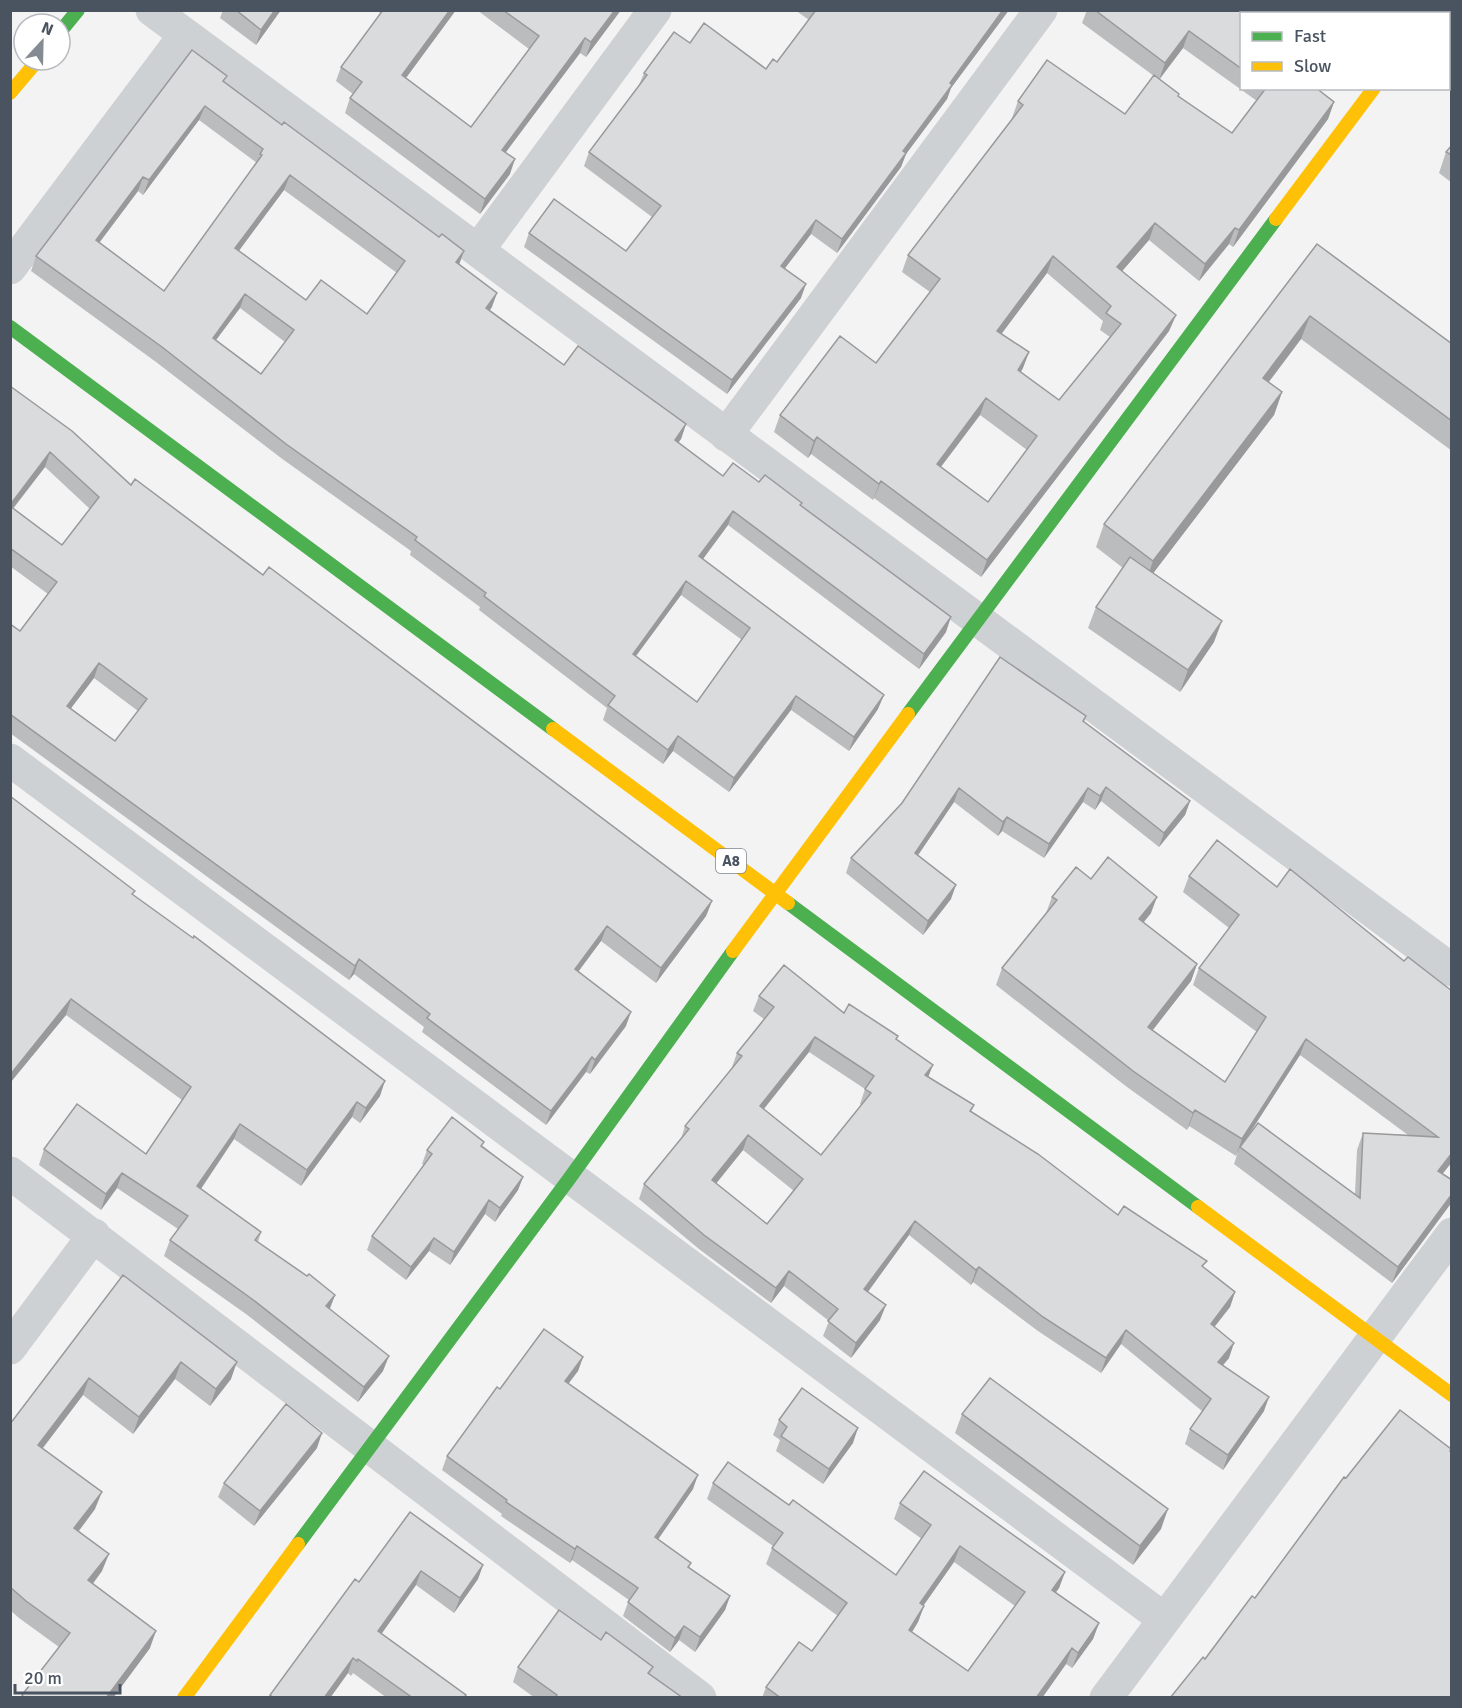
<svg xmlns="http://www.w3.org/2000/svg" width="1462" height="1708" font-family="Signika,sans-serif">
	<style>
		.lines { fill: none; stroke-linecap: round; stroke-linejoin: round }
		.street { stroke: #ced1d4; stroke-width: 33 }
		.fast { stroke: #4caf50; stroke-width: 14 }
		.slow { stroke: #ffc107; stroke-width: 14 }
		.wall { fill: #bbbcbe; fill-rule: evenodd }
		.shaded-wall { fill: #99999b }
		.building { fill: #dadbdd; stroke: #99999b; stroke-width: 1.5; fill-rule: evenodd }
		.labels { text-anchor: middle; dominant-baseline: central; stroke-width: 5; stroke-linejoin: round; paint-order: stroke }
		.shield { fill: #fff; stroke: #808790; stroke-width: 1.5 }
		.shield-label { font-size: 15px; font-weight: bold; fill: #4a5360 }
	</style>
	<rect width="100%" height="100%" fill="#f3f3f3"/>
	<g class="lines">
		<path class="street" d="M152 10 1452 970
			M1430 14 1432 10
			M478 250 655 10
			M10 268 185 35
			M726 435 1041 10
			M10 760 1164 1619
			M10 1173 700 1698
			M10 1348 94 1235
			M1106 1698 1452 1234"/>
		<path class="fast" d="M60 32 78 10
			M10 327 553 729
			M908 714 1276 219
			M788 903 1198 1207
			M298 1544 569 1179 733 951"/>
		<path class="slow" d="M10 93 38 60
			M1276 219 1374 88
			M553 729 788 903
			M733 951 908 714
			M1198 1207 1452 1395
			M184 1698 298 1544"/>
	</g>
	<path class="wall" d="M223 10H281L256 45 220 18Z
		M377 10H456L406 78 471 127 529 49 477 10H621L586 57 580 53 506 152 510 174 480 214 345 113 350 98 353 94 336 81 341 67 381 14Z
		M795 10H1009L951 88 947 99 906 154 901 167 837 253 811 234 785 268 801 298 727 394 524 247 529 233 626 251 652 217 584 166 589 152 639 85 644 73 690 43 766 69 777 62 809 20Z
		M1087 10H1390L1389 14H1242V88H1316L1334 102 1328 119 1233 247 1229 244 1199 281 1149 240 1122 271 1176 315 1169 331 981 577 874 498 873 500 811 454 808 458 774 432 780 415 876 363 930 292 902 272 908 255 1012 119V118L1018 101 1125 114 1154 76 1082 23ZM1183 48 1257 101 1232 133 1178 96 1179 94 1159 79ZM1047 273 1103 321 1100 330 1110 337 1059 400 1021 372 1029 352 1001 334ZM980 415 1027 450 988 502 941 467Z
		M225 82 459 265 492 307 490 310 564 365 686 424 681 439 678 442 723 476 759 482 802 503 800 506 946 632 919 669 728 525 703 559 878 709 849 751 791 710 729 792 673 751 663 764 603 720 607 708 479 610 480 607 410 555 411 551 281 458 156 362 31 271 36 256ZM199 120 257 163 164 291 99 243 138 191 143 195ZM284 190 397 273 367 314 306 300 238 251ZM240 308 285 342 261 374 216 340ZM681 595 742 640 697 702 636 656Z
		M1452 145V183L1439 173 1446 152Z
		M1317 244 1452 344V451L1301 339 1269 382 1282 392 1274 415 1153 573 1214 642 1180 692 1088 628 1096 607 1123 568 1096 547 1104 524Z
		M10 386 131 485 263 575 712 901 706 916 656 983 601 941 578 972 626 1026 590 1074 586 1072 546 1125 422 1032 424 1027 354 974 349 980 10 733V624L20 631 48 594 10 566ZM45 467 90 509 62 545 13 509ZM94 678 138 711 115 741 71 708Z
		M1086 716 1084 722 1190 801 1185 815 1159 847 1101 801 1095 810 1083 802 1044 858 1002 831 998 836 954 802 918 855 951 899 923 935 846 873 851 858 902 803Z
		M1189 876 1277 887 1404 961 1452 991V1162L1442 1174 1452 1180V1202L1392 1283 1234 1164 1238 1152 1236 1156 1189 1126 1187 1130 1127 1087 996 985 1002 968 1046 913 1052 897 1091 879 1151 913 1144 922 1197 964 1191 981 1152 1030 1225 1082 1257 1032 1193 985 1199 968 1229 928 1183 892ZM1300 1055 1408 1135 1363 1133 1357 1150 1355 1194 1248 1136Z
		M133 895 380 1096 360 1123 352 1117 301 1186 234 1139 201 1189 261 1232 258 1242 335 1295 330 1309 383 1371 358 1402 246 1314 164 1256 170 1240 178 1229 117 1188 101 1210 39 1165 44 1149 146 1154 182 1100 66 1015 10 1083Z
		M759 996 844 1013 896 1039 928 1077 974 1105 971 1112 1118 1215 1204 1268 1235 1292 1230 1307 1214 1327 1229 1358 1223 1365 1264 1411 1223 1470 1185 1444 1190 1429 1202 1411 1121 1344 1101 1373 1038 1331 973 1282 971 1285 909 1235 868 1292 880 1320 851 1358 823 1336 829 1321 784 1286 771 1303 699 1249 639 1199 644 1184 681 1139 685 1126 732 1068V1067L737 1053 764 1019 753 1011ZM809 1052 865 1089 860 1104 861 1105 821 1155 764 1109ZM743 1150 794 1191 767 1224 716 1183Z
		M483 1146 523 1177 518 1190 495 1222 485 1214 450 1265 429 1251 406 1280 367 1250 372 1236 424 1165 422 1164 427 1150Z
		M123 1275 231 1379 210 1406 175 1379 133 1434 83 1395 43 1448 95 1509 79 1531 102 1571 93 1584 150 1648 113 1698H21L59 1647 19 1618 10 1610V1424Z
		M583 1357 578 1371 568 1383 693 1489 658 1539 691 1563 689 1567 730 1596 725 1610 695 1652 679 1640 670 1652 623 1616 629 1600 572 1560 570 1563 501 1516 502 1514 442 1470 447 1456 500 1389Z
		M962 1414 1161 1529 1133 1565 955 1433Z
		M779 1420 853 1443 823 1484 776 1451 780 1440 773 1435Z
		M317 1448 254 1526 218 1497 224 1483Z
		M713 1483 789 1505 896 1575 922 1539 894 1519 900 1503 1065 1572 1059 1588 1056 1592 1099 1623 1093 1639 1072 1668 1066 1664 1042 1698H762L766 1687 812 1651 838 1616 766 1564 773 1546 707 1499ZM954 1562 1015 1606 968 1671 912 1632 918 1622 924 1606H923Z
		M410 1512 483 1565 478 1579 454 1613 416 1585 381 1634 466 1695 465 1698H387L353 1673 351 1676 348 1673 330 1698H269L270 1695 359 1582Z
		M601 1640 653 1667 650 1674 683 1698H535L513 1682 518 1667Z"/>
	<path class="shaded-wall" d="M275 10H281L256 45 261 30Z
		M450 10H456L397 90 402 75Z
		M615 10H621L586 57 591 42Z
		M1003 10H1009L951 88 947 99 906 154 901 167 837 253 842 239 903 151 950 83Z
		M1189 31 1183 48 1159 80 1165 63Z
		M585 38 580 53 497 164 502 150Z
		M1334 102 1328 119 1233 247 1239 230Z
		M205 106 199 120 143 195 149 180Z
		M515 159 510 174 480 214 485 199Z
		M290 175 284 190 230 263 235 248Z
		M143 177 138 191 90 255 96 240Z
		M816 220 811 234 776 280 781 266Z
		M1155 223 1149 240 1111 284 1117 267Z
		M1235 228 1229 244 1199 281 1205 264Z
		M464 251 459 265 456 262Z
		M1053 256 1047 273 991 348 997 331Z
		M806 284 801 298 727 394 732 380Z
		M497 293 492 307 481 322 486 308Z
		M245 294 240 308 207 352 213 338Z
		M1176 315 1169 331 981 577 987 560Z
		M1310 316 1301 339 1254 401 1263 378Z
		M1029 352 1023 368 1012 387 1018 370Z
		M1282 392 1274 415 1145 584 1153 561Z
		M986 398 980 415 930 481 937 464Z
		M686 424 681 439 670 454 675 440Z
		M817 437 811 454 808 458 814 441Z
		M50 452 45 467 10 512V505Z
		M881 481 874 498 873 500 879 484Z
		M733 511 728 525 694 571 699 556Z
		M686 581 681 595 627 668 633 654Z
		M951 617 946 632 919 669 924 654Z
		M1222 621 1214 642 1180 692 1188 670Z
		M99 663 94 678 62 720 67 706Z
		M884 695 878 709 849 751 854 737Z
		M796 696 791 710 729 792 734 778Z
		M678 736 673 751 663 764 668 750Z
		M1106 787 1101 801 1095 810 1100 796Z
		M959 788 954 802 910 867 915 853Z
		M1088 788 1083 802 1044 858 1049 844Z
		M1190 801 1185 815 1159 847 1164 833Z
		M1007 817 1002 831 998 836 1003 822Z
		M956 885 951 899 923 935 928 921Z
		M1157 897 1151 913 1133 935 1139 919Z
		M712 901 706 916 656 983 661 968Z
		M607 926 601 941 569 984 575 969Z
		M359 959 354 974 349 980 355 966Z
		M1197 964 1191 981 1142 1044 1148 1027Z
		M71 999 66 1015 10 1083V1075Z
		M631 1012 626 1026 590 1074 595 1060Z
		M815 1037 809 1052 754 1121 760 1106Z
		M1306 1039 1300 1055 1240 1148V1147L1236 1156 1242 1139Z
		M592 1057 586 1072 546 1125 551 1111Z
		M933 1065 927 1080 925 1075Z
		M385 1081 380 1096 360 1123 366 1108Z
		M357 1102 352 1117 301 1186 307 1170Z
		M1195 1110 1189 1126 1187 1130 1193 1113Z
		M240 1124 234 1139 192 1202 197 1186Z
		M748 1135 743 1150 707 1195 712 1180Z
		M1452 1153V1162L1432 1187 1438 1171Z
		M122 1173 117 1188 101 1210 106 1194Z
		M523 1177 518 1190 495 1222 500 1208Z
		M1452 1194V1202L1392 1283 1398 1267Z
		M489 1200 485 1214 450 1265 454 1252Z
		M915 1221 909 1235 859 1304 864 1289Z
		M434 1238 429 1251 406 1280 411 1267Z
		M979 1267 973 1282 971 1285 976 1270Z
		M789 1271 784 1286 771 1303 776 1288Z
		M1235 1292 1230 1307 1205 1339 1211 1324Z
		M335 1295 329 1310 326 1306Z
		M886 1305 880 1320 851 1358 856 1343Z
		M1126 1330 1121 1344 1101 1373 1106 1358Z
		M1234 1343 1229 1358 1213 1377 1218 1362Z
		M389 1356 383 1371 358 1402 364 1387Z
		M583 1357 578 1371 560 1395 565 1381Z
		M181 1362 175 1379 133 1434 139 1417Z
		M237 1362 231 1379 210 1406 216 1389Z
		M89 1378 83 1395 32 1462 38 1445Z
		M1269 1397 1264 1411 1223 1470 1228 1455Z
		M858 1428 853 1443 823 1484 829 1469Z
		M322 1433 317 1448 254 1526 260 1511Z
		M698 1475 693 1489 650 1551 655 1537Z
		M102 1492 95 1509 68 1545 74 1528Z
		M1168 1509 1161 1529 1133 1565 1140 1546Z
		M577 1546 572 1560 570 1563 575 1549Z
		M960 1546 954 1562 914 1619 920 1603Z
		M109 1554 102 1571 82 1597 88 1580Z
		M483 1565 478 1579 454 1613 460 1598Z
		M421 1571 416 1585 373 1646 378 1631Z
		M1065 1572 1059 1588 1046 1606 1052 1590Z
		M730 1596 725 1610 695 1652 700 1637Z
		M924 1606 918 1622 904 1645 909 1630Z
		M1099 1623 1093 1639 1072 1668 1078 1653Z
		M684 1626 679 1640 670 1652 675 1638Z
		M156 1631 150 1648 113 1698H106Z
		M1072 1648 1066 1664 1042 1698H1036Z
		M353 1658 348 1673 330 1698H324Z"/>
	<path class="building" d="M236 10H275L261 30Z
		M383 10H450L402 75 471 127 539 36 503 10H615L591 42 585 38 502 150 515 159 485 199 350 98 362 82 341 67Z
		M816 10H1003L950 83 952 85 903 151 906 153 842 239 816 220 781 266 806 284 732 380 529 233 554 199 626 251 661 206 589 152 647 75 644 73 674 32 690 43 704 23 766 69 773 59 777 62Z
		M1095 10H1387L1385 14H1321L1320 13 1319 14H1242V69L1189 31 1165 63Z
		M192 50 227 76 223 81 282 125 284 122 439 237 442 234 464 251 456 262 497 293 486 308 564 365 578 346 686 424 675 440 723 476 733 463 759 482 765 475 802 503 800 505 951 617 924 654 733 511 699 556 884 695 854 737 796 696 734 778 678 736 668 750 608 705 615 696 484 596 486 593 415 540 417 537 286 444 162 347 36 256ZM205 106 263 149 260 154 262 155 164 291 96 240 143 177 149 180ZM290 175 405 261 367 314 321 280 306 300 235 248ZM245 294 294 330 261 374 213 338ZM686 581 750 628 697 702 633 654Z
		M1047 60 1125 114 1154 75 1179 94 1178 96 1232 133 1266 88H1316L1334 102 1239 230 1235 228 1205 264 1155 223 1117 267 1176 315 987 560 881 481 879 484 817 437 814 441 780 415 840 336 876 363 940 279 908 255 1023 105 1018 101ZM1053 256 1111 306 1106 313 1121 324 1059 400 1018 370 1029 352 997 331ZM986 398 1037 436 988 502 937 464Z
		M1452 145V155L1446 152Z
		M1317 244 1452 344V421L1310 316 1263 378 1282 392 1153 561 1104 524Z
		M10 386 72 431 131 485 135 479 263 575 269 567 712 901 661 968 607 926 575 969 631 1012 595 1060 592 1057 551 1111 427 1018 430 1014 359 959 355 966 10 714V624L20 631 57 582 10 548V506L62 545 99 497 50 452 10 505ZM99 663 147 699 115 741 67 706Z
		M1130 557 1222 621 1188 670 1096 607Z
		M1000 657 1086 716 1083 721 1190 801 1164 833 1106 787 1100 796 1088 788 1049 844 1007 817 1003 822 959 788 915 853 956 885 928 921 851 858 902 803Z
		M10 796 135 891 132 894 193 938 194 936 385 1081 366 1108 357 1102 307 1170 240 1124 197 1186 261 1232 255 1240 307 1276 309 1274 335 1295 326 1306 389 1356 364 1387 252 1299 170 1240 188 1216 122 1173 106 1194 44 1149 77 1104 146 1154 191 1087 71 999 10 1075Z
		M1217 840 1277 887 1290 869 1404 961 1408 957 1452 991V1153L1438 1171 1452 1180V1194L1398 1267 1240 1147 1258 1123 1360 1198 1363 1133 1438 1137 1306 1039 1242 1139 1195 1110 1193 1113 1133 1071 1002 968 1057 900 1052 897 1076 867 1091 879 1108 857 1157 897 1139 919 1197 964 1148 1027 1225 1082 1266 1017 1199 968 1239 915 1189 876Z
		M784 965 844 1013 849 1004 898 1036 896 1039 933 1065 925 1075 974 1105 970 1111 1038 1154 1118 1215 1124 1206 1207 1261 1202 1266 1235 1292 1211 1324 1234 1343 1218 1362 1269 1397 1228 1455 1190 1429 1211 1399 1126 1330 1106 1358 1043 1317 979 1267 976 1270 915 1221 864 1289 886 1305 856 1343 828 1321 838 1309 789 1271 776 1288 704 1235 644 1184 689 1129 685 1126 742 1056 737 1053 774 1007 759 996ZM815 1037 874 1076 865 1089 871 1093 821 1155 760 1106ZM748 1135 803 1179 767 1224 712 1180Z
		M452 1117 484 1142 481 1146 523 1177 500 1208 489 1200 454 1252 434 1238 411 1267 372 1236 432 1154 427 1150Z
		M123 1275 237 1362 216 1389 181 1362 139 1417 89 1378 38 1445 102 1492 74 1528 109 1554 88 1580 156 1631 106 1698H25L22 1695 70 1633 26 1601 10 1587V1424Z
		M544 1329 583 1357 565 1381 698 1475 655 1537 691 1563 688 1567 730 1596 700 1637 684 1626 675 1638 628 1602 638 1588 577 1546 575 1549 506 1502 507 1500 447 1456 497 1387 500 1389Z
		M990 1378 1168 1509 1140 1546 962 1414Z
		M802 1388 858 1428 829 1469 781 1436 787 1427 779 1420Z
		M286 1404 322 1433 260 1511 224 1483Z
		M1400 1410 1451 1449 1450 1451 1452 1452V1698H1170L1203 1657 1205 1659 1252 1596 1255 1598 1344 1477 1346 1478Z
		M728 1462 789 1505 793 1500 896 1575 931 1525 900 1503 924 1471 1065 1572 1052 1590 1099 1623 1078 1653 1072 1648 1036 1698H781L766 1687 799 1642 812 1651 847 1603 772 1548 783 1533 713 1483ZM960 1546 1025 1592 968 1671 909 1630 924 1606 920 1603Z
		M410 1512 483 1565 460 1598 421 1571 378 1631 466 1695 464 1698H413L358 1659 357 1661 353 1658 324 1698H274L270 1695 355 1579 359 1582Z
		M559 1610 601 1640 606 1632 653 1667 648 1673 683 1698H555L557 1695 518 1667Z"/>
	<g class="labels">
		<rect class="shield" x="716" y="849" width="30" height="24" rx="4.5"/>
		<g class="shield-label">
			<text x="731" y="861">A8</text>
		</g>
	</g>
	<rect width="1462" height="1708" fill="none" stroke="#4a5360" stroke-width="24"/>
	<rect x="1240" y="12" width="210" height="78" fill="#ffffff" stroke="#b7babf" stroke-width="1.5"/>
	<rect x="1252" y="32" width="30" height="9" fill="#4caf50" stroke="#b7babf" stroke-width="1.5"/>
	<text x="1294" y="42" font-size="18" fill="#4a5360">Fast</text>
	<rect x="1252" y="62" width="30" height="9" fill="#ffc107" stroke="#b7babf" stroke-width="1.5"/>
	<text x="1294" y="72" font-size="18" fill="#4a5360">Slow</text>
	<g transform="translate(42 42) rotate(22)"><circle r="28" fill="#ffffff" stroke="#b7babf" stroke-width="1.5"/>
	<path d="M0-4.5L10 22L0 15L-10 22Z" fill="#858b93"/>
	<text y="-9" font-size="16" font-weight="bold" text-anchor="middle" fill="#4a5360">N</text>
	</g>
	<path d="M15 1684v9h105v-9" fill="none" stroke="#4a5360" stroke-width="3"/>
	<text x="24" y="1684" font-size="18" fill="#4a5360" stroke="#ffffff" stroke-width="4.5" paint-order="stroke">20 m</text>
</svg>
